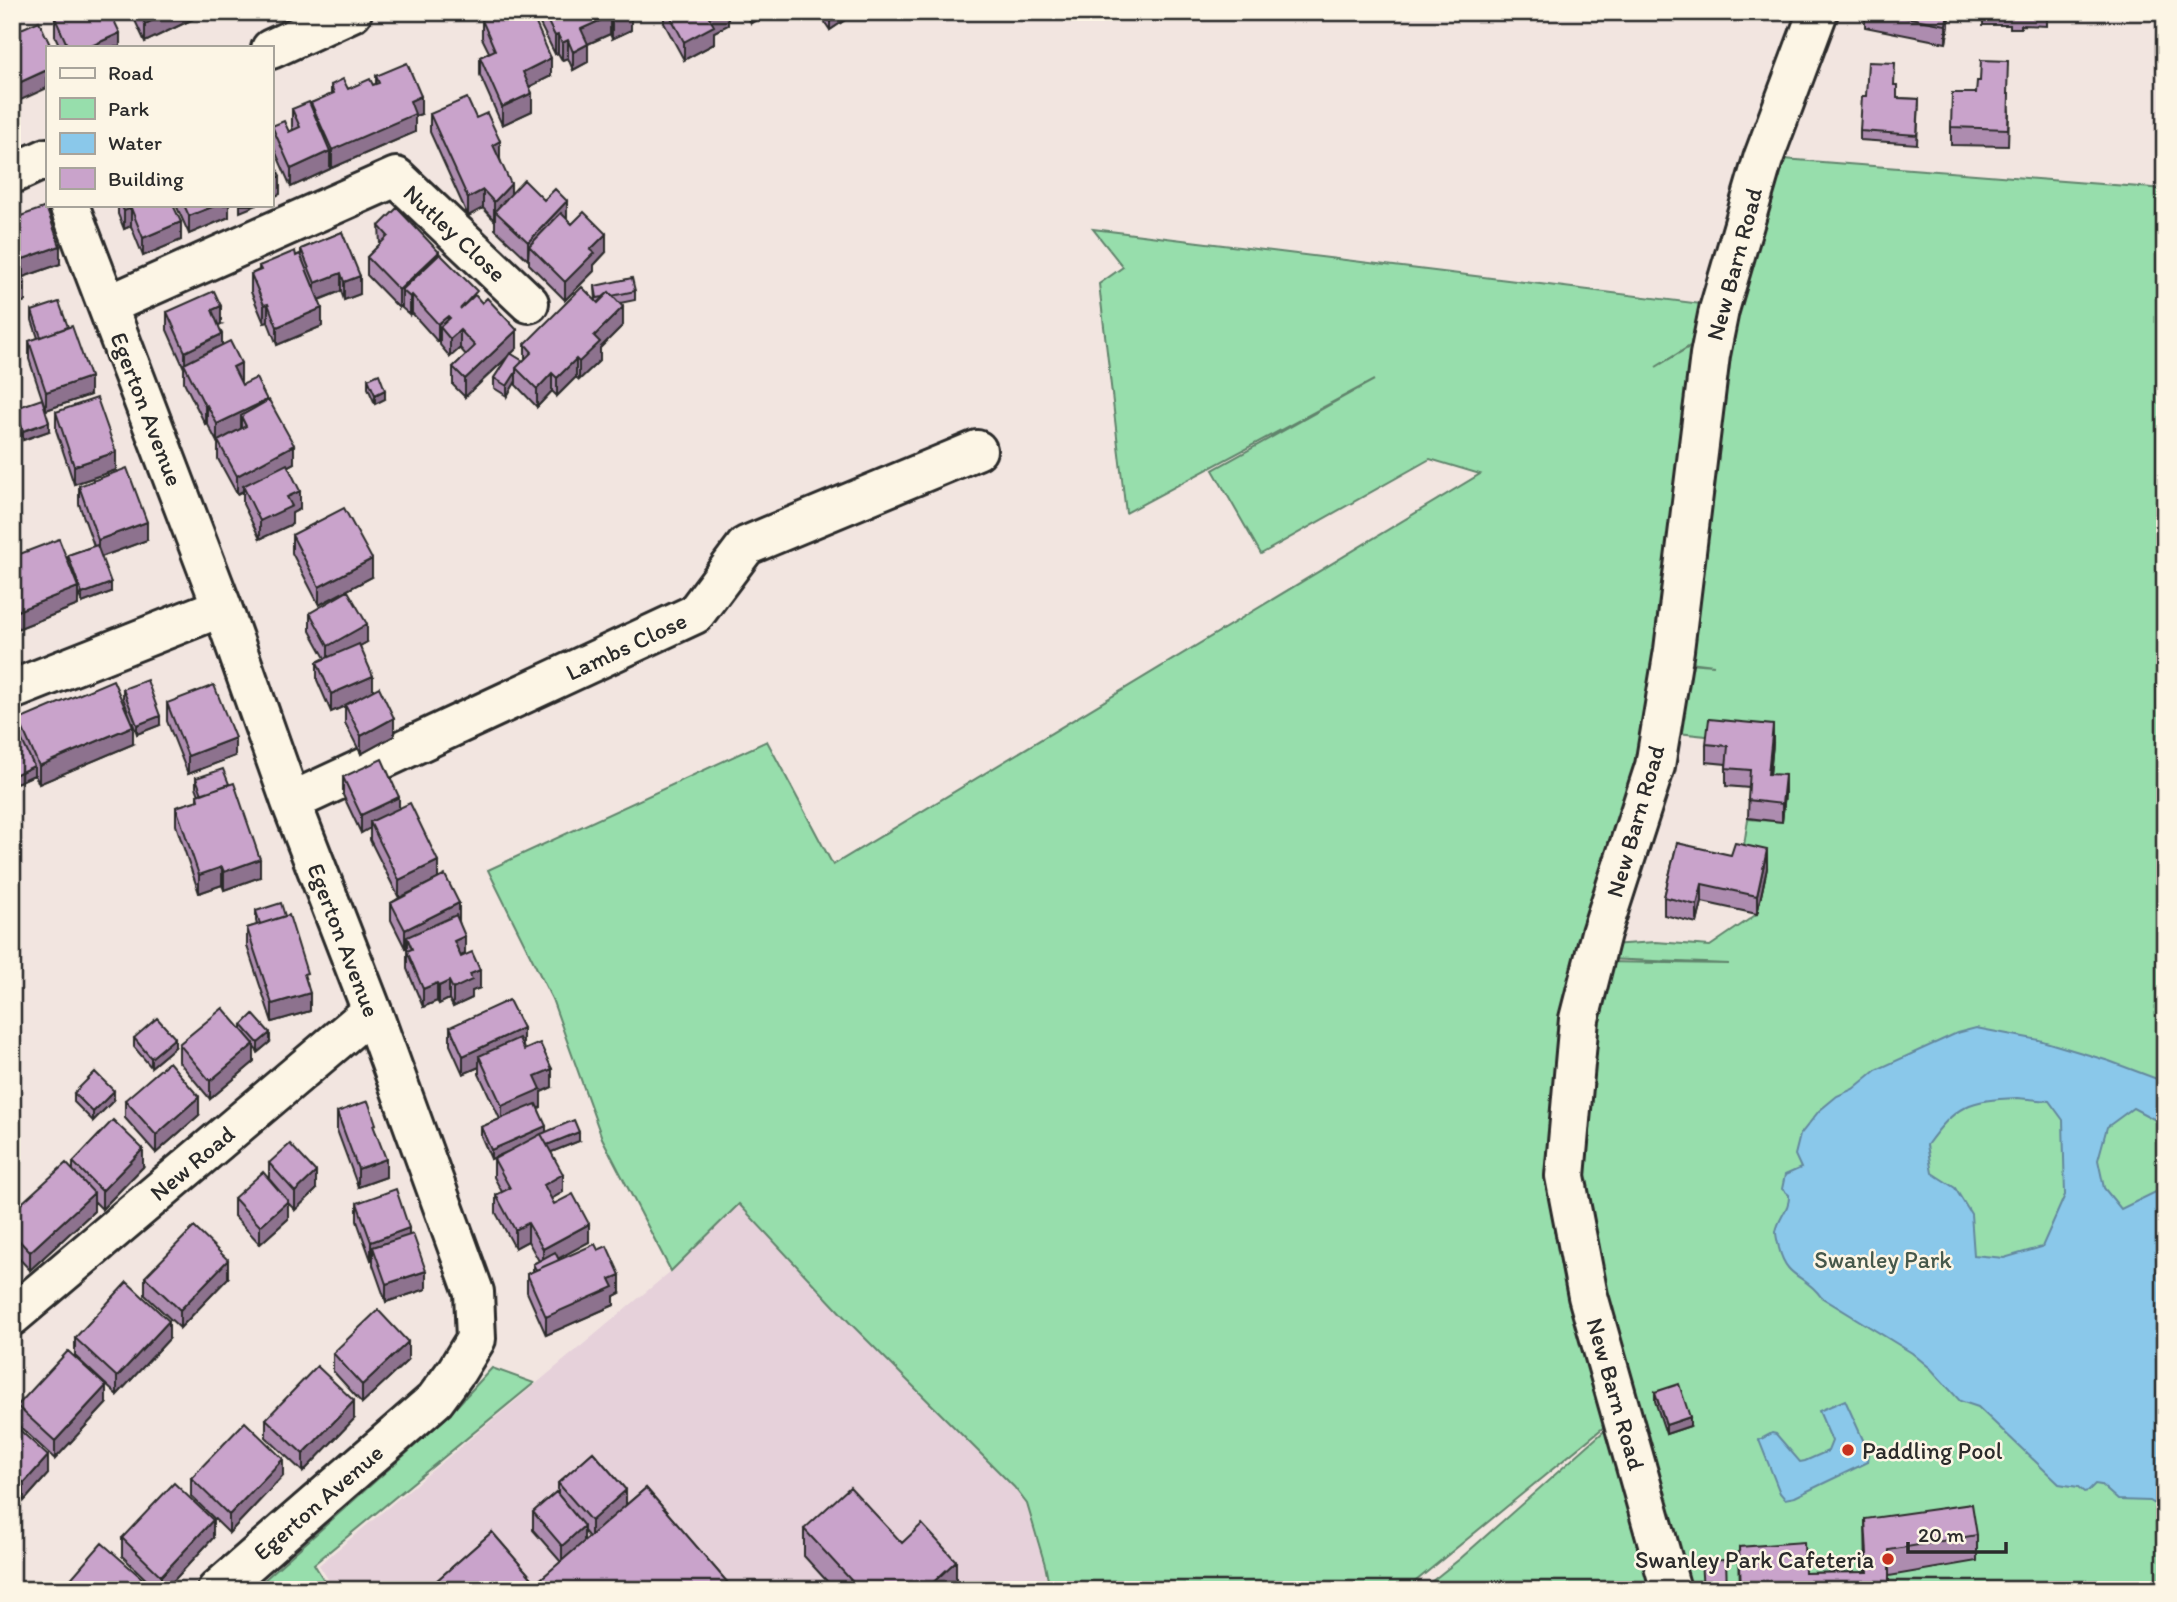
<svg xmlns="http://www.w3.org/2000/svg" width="2177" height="1602" font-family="Itim,sans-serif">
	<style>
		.built { fill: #e6d1da }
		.green { fill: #97deac; stroke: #61846c; stroke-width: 2 }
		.water { fill: #8ac8ea; stroke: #64899e; stroke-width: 2; fill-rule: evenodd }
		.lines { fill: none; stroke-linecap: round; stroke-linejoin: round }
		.minor-casing { stroke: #2b2b2b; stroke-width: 44 }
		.major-casing { stroke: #2b2b2b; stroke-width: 44 }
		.minor { stroke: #fcf5e5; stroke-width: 38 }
		.major { stroke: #fcf5e5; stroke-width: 38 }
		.wall { fill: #ad8caf; stroke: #2b2b2b; stroke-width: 2; fill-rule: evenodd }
		.shaded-wall { fill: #8d728e; stroke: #2b2b2b; stroke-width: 2 }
		.building { fill: #c9a3cb; stroke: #2b2b2b; stroke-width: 2 }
		.poi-dot { fill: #c8321e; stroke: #fcf5e5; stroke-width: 2.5 }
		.labels { text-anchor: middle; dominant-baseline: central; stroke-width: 5; stroke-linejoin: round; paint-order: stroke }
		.street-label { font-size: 24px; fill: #2b2b2b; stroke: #fcf5e5 }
		.park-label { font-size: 24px; fill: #46584b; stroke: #fcf5e5 }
		.poi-label { font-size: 24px; fill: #2b2b2b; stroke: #fcf5e5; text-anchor: start }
	</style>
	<rect width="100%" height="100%" fill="#f2e5e0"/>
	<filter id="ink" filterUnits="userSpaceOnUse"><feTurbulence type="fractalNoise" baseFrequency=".0143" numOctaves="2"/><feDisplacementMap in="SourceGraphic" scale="14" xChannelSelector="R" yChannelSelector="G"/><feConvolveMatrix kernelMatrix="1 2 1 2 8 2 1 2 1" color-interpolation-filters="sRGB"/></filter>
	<g filter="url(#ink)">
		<path class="built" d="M735 1200 849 1323 1014 1488 1026 1504 1044 1565 1048 1590H335L319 1565 671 1271Z"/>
		<path class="green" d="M1771 158 2165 189V1590H1684L1595 1290 1577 1168 1604 962 1729 964 1605 959 1609 945 1656 942 1710 946 1757 914 1767 868 1744 845 1748 819 1782 822 1785 793 1769 791 1773 743 1678 733 1687 663 1714 665 1681 661 1721 341Z
			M1093 229 1710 305 1701 339 1656 367 1701 340 1657 702 1559 1097 1610 1422 1405 1590H1050L1045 1565 1027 1504 1014 1487 849 1322 739 1204 671 1271 602 1138 552 999 488 870 767 741 833 865 1480 474 1430 459 1261 554 1213 470 1374 380 1126 513 1099 284 1123 267Z
			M492 1368 534 1383 314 1564 330 1590H253L446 1418Z
			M1611 1425 1662 1590H1421L1461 1558Z"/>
		<path class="water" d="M1976 1028 2039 1040 2109 1061 2165 1082V1125L2133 1108 2107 1127 2098 1160 2104 1188 2121 1209 2162 1189 2165 1183V1510L2150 1501 2118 1500 2101 1485 2095 1484 2088 1491 2084 1492 2078 1487 2059 1484 1978 1407 1960 1401 1930 1368 1912 1353 1821 1297C1805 1274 1787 1280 1779 1248 1778 1243 1776 1237 1776 1232 1778 1218 1790 1209 1789 1195L1782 1189 1785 1175 1801 1168 1795 1155 1800 1135 1819 1111 1837 1096 1853 1089 1876 1070 1957 1033ZM2017 1098 2049 1101 2063 1120 2065 1195 2042 1247 2004 1258 1974 1255 1971 1214 1955 1188 1932 1173 1927 1145C1956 1105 1969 1100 2017 1098Z
			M1845 1400 1869 1453 1868 1462 1795 1497 1785 1499 1780 1493 1759 1440 1772 1433 1776 1434 1800 1462 1805 1461 1828 1451 1832 1441 1819 1411Z"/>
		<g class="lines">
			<g class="minor-casing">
				<path id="minor" d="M69 205 222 607 291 802 372 1011 474 1292 476 1339 457 1370 435 1400 217 1590
					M108 305 396 177 529 303
					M12 690 222 607
					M291 802 695 614 746 546 977 450
					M12 1316 372 1011
					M1671 1590 1588 1296 1565 1176 1579 1019 1601 933 1655 766 1674 650 1710 355 1719 310 1763 159 1818 12"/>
			</g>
			<g class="major-casing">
				<path id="major" d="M271 49 352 12
					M12 174 47 158"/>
			</g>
			<use href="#minor" class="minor"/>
			<use href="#major" class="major"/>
		</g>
		<path class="wall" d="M131 12H193V19L145 42Z
			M536 12H637L631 15V30L612 39 610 34 588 44V62L573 70 568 58 562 60 558 53 555 54 536 16Z
			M664 12H728V25L714 32V44L684 60 664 23Z
			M745 12H770L751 23Z
			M818 12H857L830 30Z
			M1865 12H1949V25L1946 43 1865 27Z
			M1983 12H2047V26L2021 25V28H2010V25H1983Z
			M55 18 120 47H60L55 36Z
			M482 20 551 76 529 87 532 111 502 125 480 75V57L489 52 482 38Z
			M376 76 421 114 415 116V132L332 168 330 164V169L291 187 272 144V126L289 132 293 130 292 127V109L311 108V103L331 95V85L348 89 373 85 376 84Z
			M1894 85 1897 98 1919 99 1917 144 1860 140V131L1866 96Z
			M2007 94 2009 112 2008 146 1951 145V127Z
			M430 114 476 118 500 159 511 194 544 200 567 219 572 224 606 252 594 265V271L565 300 529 264V260H528L495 229V218L494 220 483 208 468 216 430 132Z
			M118 205H173L181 240 143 256 131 226 124 229 118 214Z
			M176 205H229V217L189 234Z
			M12 219 60 264 23 277 25 301 12 306Z
			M379 226 439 255 477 298 517 348 511 354 523 361 525 359V344L596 301 595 286 635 291V300L620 303 623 325 600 348V360L579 380 576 377 557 396 552 391 537 407 516 385V381L507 396 494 388V378L508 357 465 397 453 385V367L466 355 460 348 450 357 440 345V341L438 342 412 313 410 315 402 308V305L399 308 367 275V257L380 244Z
			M342 232 360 294 344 300 341 291 319 300 322 326 277 345 268 322 264 323 251 292V274L259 270V266L301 254V249Z
			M32 311 90 395 46 410 29 359V341L38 338 32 320Z
			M167 312 221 324 218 325 222 345 242 385 267 402 294 463 288 466 300 509 292 513V524L260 539 243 504V491L237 494 218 459V441L217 442 207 423 205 424 184 382V368L167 330Z
			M368 379 385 399 375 404 368 388Z
			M16 408 49 431 23 440 16 417Z
			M56 412 116 470 74 484 56 430Z
			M79 486 147 540 101 557 111 592 82 603 78 592V605L12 631V557L68 560V555L94 546 79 504Z
			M292 535 372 577 319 605 292 553Z
			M310 613 367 642 360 646 373 691 394 736 361 754 345 723V706L331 712 317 680V662L325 658 310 631Z
			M123 689 160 725 137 734 123 698Z
			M167 703 235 756 188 774 167 721Z
			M19 720 133 744 39 784 34 773V775L12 785V737L19 734Z
			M1773 743 1770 774 1785 793 1782 822 1748 818 1749 788 1726 786V764L1706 762V744Z
			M343 777 399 808 438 878 459 921 465 954 461 956 480 988 472 991V998L453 1007 449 999 439 1004 437 1001 423 1007 407 969V947L405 948 391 920V903L399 898 370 840V828L361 833 343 795Z
			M196 778 260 877 224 890 222 885 199 893 176 825V807L197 801V795H199L196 787Z
			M1677 843 1767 868 1757 914 1702 902 1697 923 1664 915V897Z
			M256 911 307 982 310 1011 272 1022 247 946V928L257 925 256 921Z
			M242 1025 270 1042 258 1052 254 1047V1062L210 1099 179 1062V1044L242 1030Z
			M450 1027 523 1046 524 1050 552 1087 541 1092V1107L538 1108 546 1132 579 1141 551 1152 563 1192 551 1199 554 1204 589 1242 558 1258 620 1293 614 1296V1305L546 1335 527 1292V1274L533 1271V1264L539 1261 528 1241 515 1248 496 1213V1195L502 1192 494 1177V1159L512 1150 491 1159 481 1136V1127L500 1119 479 1074V1067L463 1074 450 1045Z
			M134 1038 175 1047 151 1067 134 1047Z
			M74 1093 114 1100 93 1121 74 1102Z
			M125 1100 199 1115 156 1153 125 1118Z
			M337 1112 376 1133 386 1177 358 1187 337 1130Z
			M73 1162 143 1167 102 1209 94 1201V1211L30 1270 12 1251V1212L73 1170Z
			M269 1163 316 1190 295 1210 288 1203V1219L260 1244 234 1216V1198L269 1179Z
			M357 1203 409 1235 426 1289 386 1302 373 1265V1259L371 1260 357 1221Z
			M145 1277 228 1278 180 1328 145 1295Z
			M75 1338 169 1339 117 1395 75 1356Z
			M333 1353 408 1360 362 1403 333 1371Z
			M1655 1392 1690 1426 1666 1434 1655 1401Z
			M106 1404 55 1459 17 1424V1406Z
			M266 1419H354L303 1472 266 1437Z
			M12 1423 48 1474 24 1501 12 1490Z
			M593 1452 626 1490V1505L646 1488 734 1590H426L492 1532 536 1583 561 1562 533 1530V1512L556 1492 558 1495V1483ZM584 1531 589 1537 584 1541Z
			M283 1476 229 1533 191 1496V1478Z
			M1865 1519 1977 1535V1561L1889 1576V1590H1740L1739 1547 1805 1573 1866 1572Z
			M804 1529 902 1543 956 1588 953 1590H835L804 1556Z
			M122 1538H213L165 1590H157L122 1556Z"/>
		<path class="shaded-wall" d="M169 12H193V19L145 42V24Z
			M625 12H637L631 15V30L612 39V21Z
			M718 12H728V25L714 32V44L684 60V42L709 17Z
			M751 12H770L751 23Z
			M843 12H857L830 30V21Z
			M1948 12H1949V25L1946 43V25Z
			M610 16V34L581 47V29Z
			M120 33V47H89Z
			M558 35V53L555 54V36Z
			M568 40V58L562 60V43Z
			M588 44V62L573 70V52Z
			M551 58V76L523 90V72Z
			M47 70V88L12 104V86Z
			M532 93V111L502 125V107Z
			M421 96V114L415 116V132L332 168V150L410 101Z
			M500 141V159L493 163V145Z
			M330 151V169L291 187V169Z
			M280 176V194L271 198V180Z
			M511 184V202L495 211V218L494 220V202Z
			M483 190V208L468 216V198Z
			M567 201V219L536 252 529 246 528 260V242Z
			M217 205H229V217L189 234V216Z
			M240 205H257L240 212Z
			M131 208V226L124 229V211Z
			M181 222V240L143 256V238Z
			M606 234V252L594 265V271L565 300V282L590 250Z
			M60 246V264L23 277V259Z
			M439 252V270L412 296V313L410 315V297L402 290V305L399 308V290Z
			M341 273V291L315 301V283Z
			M360 276V294L344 300V282Z
			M25 283V301L12 306V288Z
			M268 304V322L264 323V305Z
			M221 306V324L212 328V310Z
			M623 307V325L600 348V360L579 380V362L594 336Z
			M322 308V326L277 345V327Z
			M448 316V334L440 327V341L438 342V324Z
			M460 330V348L450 357V339Z
			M517 330V348L465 397V379Z
			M222 334V352L185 365V352Z
			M576 359V377L557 396V378Z
			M241 363V381L233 385V367Z
			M516 372V381L507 396V386Z
			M552 373V391L537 407V389Z
			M90 377V395L46 410V392Z
			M385 390V399L375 404V395Z
			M267 400V418L246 426 241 416V430L217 442V424Z
			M207 405V423L205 424V406Z
			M49 422V431L23 440V431Z
			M294 445V463L245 490 243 486V491L237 494V476Z
			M116 452V470L74 484V466Z
			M300 491V509L292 513V524L260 539V521L287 497Z
			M147 522V540L98 558V540Z
			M372 559V577L319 605V587Z
			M111 583V592L82 603V594Z
			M78 587V605L12 631V613Z
			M367 624V642L328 664V646Z
			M373 676V694L331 712V694Z
			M160 716V725L137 734V725Z
			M394 718V736L361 754V736Z
			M1773 725V743L1768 792V774Z
			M133 726V744L39 784V766Z
			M235 738V756L188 774V756Z
			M34 766V775L12 785V776Z
			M1785 775V793L1782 822V804Z
			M399 797V815L370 822V828L361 833V815Z
			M1767 850V868L1757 914V896Z
			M260 859V877L224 890V872Z
			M438 861V879L399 898V880Z
			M222 867V885L199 893V875Z
			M1702 884V902L1697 923V905Z
			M459 903V921L411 946 407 937V947L405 948V930Z
			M465 936V954L454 959V941Z
			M480 970V988L472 991V998L453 1007V989L470 974Z
			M449 981V999L439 1004V986Z
			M437 983V1001L423 1007V989Z
			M310 993V1011L272 1022V1004Z
			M523 1028V1046L479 1056V1067L463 1074V1056Z
			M270 1033V1042L258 1052V1043Z
			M175 1038V1047L151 1067V1058Z
			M254 1044V1062L210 1099V1081Z
			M552 1069V1087L541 1092V1107L502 1124V1106L535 1076Z
			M114 1091V1100L93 1121V1112Z
			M199 1097V1115L156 1153V1135Z
			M546 1126V1135L491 1159V1150Z
			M579 1132V1141L544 1155V1146Z
			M143 1149V1167L102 1209V1191Z
			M386 1159V1177L358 1187V1169Z
			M316 1172V1190L295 1210V1192Z
			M563 1174V1192L544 1203V1185Z
			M94 1193V1211L30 1270V1252Z
			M288 1201V1219L260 1244V1226Z
			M528 1223V1241L515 1248V1230Z
			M589 1224V1242L543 1267V1249Z
			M409 1228V1246L373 1247V1259L371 1260V1242Z
			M228 1260V1278L180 1328V1310Z
			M426 1271V1289L386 1302V1284Z
			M620 1275V1293L614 1296V1305L546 1335V1317L610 1279Z
			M169 1321V1339L117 1395V1377Z
			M408 1342V1360L362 1403V1385Z
			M106 1386V1404L55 1459V1441Z
			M354 1401V1419L303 1472V1454Z
			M1690 1417V1426L1666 1434V1425Z
			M48 1456V1474L24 1501V1483Z
			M283 1459V1476L229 1533V1515Z
			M626 1490V1508L591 1539V1521Z
			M213 1520V1538L165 1590H161V1576Z
			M584 1526V1544L562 1564V1546Z
			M956 1561V1588L953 1590H925Z
			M144 1580V1590H136Z"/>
		<path class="building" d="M68 12H110L120 33 89 47H68L55 18Z
			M139 12H169L145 24Z
			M498 12H531L551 58 523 72 532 93 502 107 480 57 495 50 482 20Z
			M543 12H631L612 21 610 16 581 29 588 44 573 52 568 40 562 43 558 35 555 36Z
			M668 12H718L709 17 714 26 684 42Z
			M824 12H843L830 21Z
			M1879 12H1948L1946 25Z
			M39 21 51 47H47V70L12 86V33Z
			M1981 60 2008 61 2007 94H2009L2008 129 1951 127 1952 93H1976L1977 81H1980Z
			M1868 62 1895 63 1894 85H1897V98L1919 99 1917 135 1860 131 1862 96H1866Z
			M407 63 421 96 410 101 415 114 332 150 311 103 334 93 331 85 343 79 348 89 370 79 373 85 379 83 376 76Z
			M467 98 476 118 487 113 500 141 493 145 511 184 494 202 483 190 468 198 430 114Z
			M309 102 330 151 291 169 272 126 284 121 289 132 300 127 292 109Z
			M271 155 280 176 271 180Z
			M524 180 544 200 555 189 567 201 528 242 495 211Z
			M121 205H173L181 222 143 238 131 208 124 211Z
			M184 205H217L189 216Z
			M46 207 60 246 23 259 12 230V219Z
			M397 208 439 252 399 290 367 257 388 236 379 226Z
			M584 212 606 234 590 250 594 253 565 282 529 246 561 213 572 224Z
			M342 232 360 276 344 282 341 273 315 283 301 249Z
			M12 248 25 283 12 288Z
			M295 251 296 256 300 254 322 308 277 327 268 304 264 305 251 274 261 270 259 266Z
			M440 254 477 291 460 309 475 295 482 303 487 298 517 330 465 379 453 367 475 346 460 330 450 339 440 327 450 318 448 316 438 324 412 295 410 297 402 290Z
			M632 278 635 291 612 296 609 292 603 297 597 298 595 286Z
			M582 287 598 303 609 292 623 307 594 336 600 342 579 362 576 359 557 378 552 373 537 389 516 368 532 352 525 344Z
			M214 291 221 306 212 310 222 334 185 352 167 312Z
			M59 302 68 327 41 337 32 311Z
			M72 326 90 377 46 392 29 341Z
			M230 341 241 363 233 367 242 385 256 378 267 400 217 424 207 405 205 406 184 364Z
			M510 353 523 361 516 368V372L507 386 494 378Z
			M379 374 385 390 375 395 368 379Z
			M97 398 116 452 74 466 56 412Z
			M42 399 49 422 23 431 16 408Z
			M269 400 294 445 237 476 218 441 246 426 241 416Z
			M287 464 300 491 287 497 292 506 260 521 243 486Z
			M127 468 147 522 98 540 79 486Z
			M344 508 372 559 319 587 292 535Z
			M59 539 78 587 12 613V557Z
			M97 545 111 583 82 594 68 555Z
			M348 591 367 624 328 646 310 613Z
			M359 644 373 676 331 694 317 662Z
			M113 680 133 726 39 766 19 720Z
			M147 680 160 716 137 725 123 689Z
			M214 685 235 738 188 756 167 703Z
			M379 687 394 718 361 736 345 705Z
			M1709 719 1773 725 1768 774 1785 775 1782 804 1748 800 1750 770 1726 768 1728 746 1706 744Z
			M19 734 34 766 12 776V737Z
			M382 759 399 797 361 815 343 777Z
			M223 769 229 784 202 794 196 778Z
			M234 783 260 859 224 872 222 867 199 875 176 807 198 800 197 795Z
			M410 803 438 861 399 880 370 822Z
			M1677 843 1731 855 1735 843 1767 850 1757 896 1702 884 1697 905 1664 897Z
			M445 875 459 903 405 930 391 903Z
			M281 903 285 916 260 924 256 911Z
			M289 915 307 973 304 974 310 993 272 1004 247 928Z
			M456 915 465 936 454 941 461 957 472 952 480 970 470 974 472 980 453 989 449 981 439 986 437 983 423 989 407 951 412 949 407 937Z
			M509 1000 523 1028 463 1056 450 1027Z
			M223 1008 254 1044 210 1081 179 1044Z
			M253 1014 270 1033 258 1043 242 1025Z
			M157 1018 175 1038 151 1058 134 1038Z
			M519 1038 524 1050 540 1043 552 1069 535 1076 541 1089 502 1106 479 1056Z
			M169 1062 199 1097 156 1135 125 1100Z
			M95 1072 114 1091 93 1112 74 1093Z
			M368 1101 376 1124 373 1125 386 1159 358 1169 337 1112Z
			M536 1104 546 1126 491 1150 481 1127Z
			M113 1120 143 1149 102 1191 73 1162Z
			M574 1120 579 1132 547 1145 541 1134 539 1135Z
			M541 1134 563 1174 544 1185 554 1204 573 1194 589 1224 543 1249 528 1223 515 1230 496 1195 510 1188 494 1159Z
			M290 1144 316 1172 295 1192 269 1163Z
			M66 1163 94 1193 30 1252 12 1233V1212Z
			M263 1172 288 1201 260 1226 234 1198Z
			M396 1189 409 1228 371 1242 357 1203Z
			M194 1227 228 1260 180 1310 145 1277Z
			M413 1234 426 1271 386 1284 373 1247Z
			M595 1244 598 1250 607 1246 620 1275 610 1279 614 1287 546 1317 527 1274Z
			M555 1252 559 1260 536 1270 533 1264Z
			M127 1282 169 1321 117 1377 75 1338Z
			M378 1310 408 1342 362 1385 333 1353Z
			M68 1351 106 1386 55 1441 17 1406Z
			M317 1366 354 1401 303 1454 266 1419Z
			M1679 1384 1690 1417 1666 1425 1655 1392Z
			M245 1422 283 1459 229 1515 191 1478Z
			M12 1423 48 1456 24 1483 12 1472Z
			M593 1452 626 1490 591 1521 558 1483Z
			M174 1483 213 1520 161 1576 122 1538Z
			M850 1487 902 1543 922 1524 956 1561 925 1590H860L804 1529Z
			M646 1488 734 1590H426L492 1532 536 1583Z
			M556 1492 584 1526 562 1546 533 1512Z
			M1972 1504 1977 1535 1889 1550V1589L1852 1588V1590H1806V1585L1741 1587 1739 1547 1804 1542 1805 1573 1868 1572 1865 1519Z
			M102 1543 144 1580 136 1590H61Z
			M1726 1560 1727 1590H1703L1701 1561Z"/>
	</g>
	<g class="poi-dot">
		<circle cx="1848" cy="1450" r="7"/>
		<circle cx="1888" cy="1559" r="7"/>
	</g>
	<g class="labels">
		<g class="street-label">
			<text transform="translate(455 233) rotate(43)">Nutley Close</text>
			<text transform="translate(1734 264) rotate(-75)">New Barn Road</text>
			<text transform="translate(147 409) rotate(69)">Egerton Avenue</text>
			<text transform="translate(626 646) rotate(-25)">Lambs Close</text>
			<text transform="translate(1635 821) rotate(-74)">New Barn Road</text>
			<text transform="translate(344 940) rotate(69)">Egerton Avenue</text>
			<text transform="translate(192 1163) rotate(-40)">New Road</text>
			<text transform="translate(1616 1394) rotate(74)">New Barn Road</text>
			<text transform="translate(318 1502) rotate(-41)">Egerton Avenue</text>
		</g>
		<g class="park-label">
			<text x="1883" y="1259">Swanley Park</text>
		</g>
		<g class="poi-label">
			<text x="1862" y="1450">Paddling Pool</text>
			<text x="1874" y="1559" text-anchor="end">Swanley Park Cafeteria</text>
		</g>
	</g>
	<rect width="2177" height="1602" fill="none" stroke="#fcf5e5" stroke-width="42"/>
	<rect x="21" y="21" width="2135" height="1560" fill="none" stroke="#2b2b2b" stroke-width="2.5" filter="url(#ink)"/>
	<rect x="46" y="46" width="228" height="161" fill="#fcf5e5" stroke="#a8a49b" stroke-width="2"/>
	<rect x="60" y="68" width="35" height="10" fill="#fcf5e5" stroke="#a8a49b" stroke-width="2"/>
	<text x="108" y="80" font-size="21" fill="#2b2b2b">Road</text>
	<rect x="60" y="98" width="35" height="21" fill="#97deac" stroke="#a8a49b" stroke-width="2"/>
	<text x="108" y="116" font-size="21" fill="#2b2b2b">Park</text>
	<rect x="60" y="133" width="35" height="21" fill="#8ac8ea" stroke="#a8a49b" stroke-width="2"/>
	<text x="108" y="150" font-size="21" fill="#2b2b2b">Water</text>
	<rect x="60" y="168" width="35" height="21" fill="#c9a3cb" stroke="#a8a49b" stroke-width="2"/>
	<text x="108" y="186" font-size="21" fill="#2b2b2b">Building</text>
	<path d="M1908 1542v10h98v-10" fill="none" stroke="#2b2b2b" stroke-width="3.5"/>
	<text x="1918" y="1542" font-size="21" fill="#2b2b2b" stroke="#fcf5e5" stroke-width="5" paint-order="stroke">20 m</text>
</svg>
